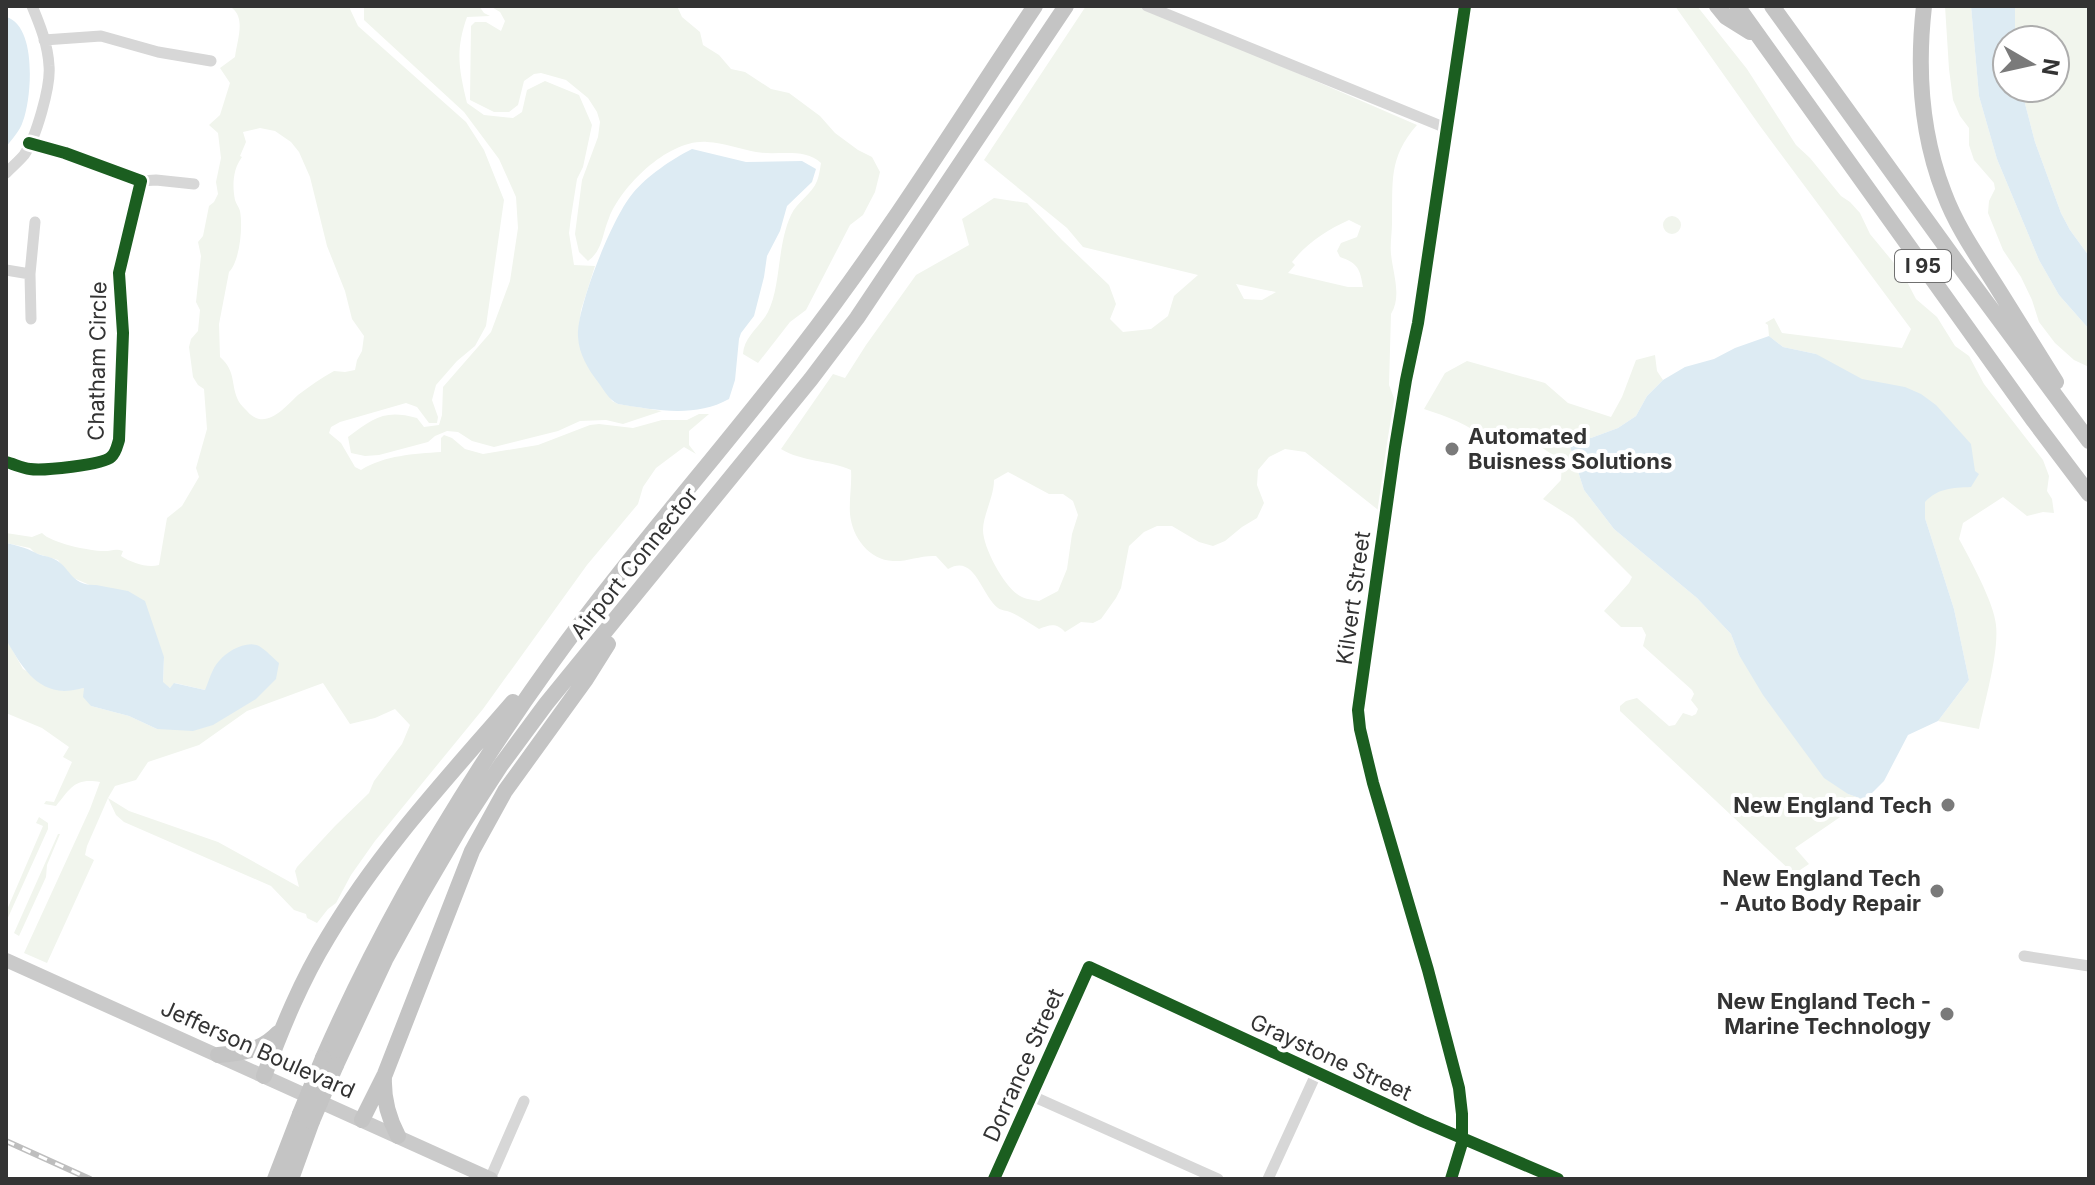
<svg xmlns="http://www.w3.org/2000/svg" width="2095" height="1185" font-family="Inter,sans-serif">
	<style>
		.green { fill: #f1f5ed; fill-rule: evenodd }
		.water { fill: #ddebf3 }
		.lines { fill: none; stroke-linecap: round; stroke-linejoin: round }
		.minor { stroke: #d7d7d7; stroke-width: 11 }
		.major { stroke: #cacaca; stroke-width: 14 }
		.highway { stroke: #c4c4c4; stroke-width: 16 }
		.rail-casing { stroke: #bebebe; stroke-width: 6 }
		.rail { stroke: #fff; stroke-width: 3; stroke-dasharray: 9; stroke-linecap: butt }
		.highway-bridge { stroke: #c4c4c4; stroke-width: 16 }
		.cycleway-casing { stroke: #fff; stroke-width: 17 }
		.cycleway { stroke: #1b5e20; stroke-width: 12 }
		.poi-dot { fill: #7a7a7a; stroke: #fff; stroke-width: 3 }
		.labels { text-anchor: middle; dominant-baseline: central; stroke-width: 8; stroke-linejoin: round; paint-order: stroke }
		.shield { fill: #fff; stroke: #707070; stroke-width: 2 }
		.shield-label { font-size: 20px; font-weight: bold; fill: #333 }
		.street-label { font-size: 22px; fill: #333; stroke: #fff }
		.poi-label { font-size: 22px; font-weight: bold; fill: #333; stroke: #fff; text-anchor: end }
	</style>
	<rect width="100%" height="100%" fill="#fff"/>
	<path class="green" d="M233 6H350V9L358 26 466 122 484 150 504 200 486 326 475 346 457 361 436 385 432 400 438 417 437 423H429L417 407 406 403 340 422 331 427 329 433 341 443 355 467 361 470C385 455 414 454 441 452V438L444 435 452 438 465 449 483 454 538 445 590 425 599 424 633 428 662 420H687L699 414H709L689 431V445L696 454 684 447 656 468 643 487 638 504 587 565 483 709 375 841 351 875 336 903 328 909 317 923 307 918 306 914 294 910 271 886 124 822 116 815 108 798 87 846 85 855 94 860 47 963 24 953 90 809 100 782C74 778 71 788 56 806L44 804 46 801 54 802 72 762 63 757 69 747 42 728 6 713V643L8 642 23 669 63 691 84 688 91 706 129 716 157 729 205 690 175 683 170 688 163 683 164 657 92 586 71 577 58 560 35 553 30 548 6 543V533L32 537 42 533C51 543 89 551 104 551 112 551 115 548 123 551L121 556C132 563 147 568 159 565L167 518 182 506 199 477 196 468 207 429 204 389 198 385 193 377 189 347 191 339 198 331 200 310 196 302 201 256 198 242 203 236 209 206 214 202 218 194 216 182 221 158 218 133 209 125 220 115 230 83 220 68 235 57C237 40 246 19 232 8ZM260 128 275 131 291 142 299 152 310 177 327 246 345 291 352 319 364 336 362 351 357 360 355 370 345 372 334 371C321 378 310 386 298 395 284 408 265 432 247 411 244 408 241 405 239 402 230 385 237 372 220 357L219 324 229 272C240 261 243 226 240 211 239 207 236 204 235 200 232 185 233 169 242 157L240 156 246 142 243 132ZM323 683 350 724 375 718 395 709 410 725 402 744 374 781 369 793 335 826 297 867 295 871 299 887 218 842 129 811 108 798 115 786 136 780 148 762 199 745 247 711Z
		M364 6H479L484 13 490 16 467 17C455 51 459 69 467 103L484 115 513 118 522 112 527 90 545 81 579 95 592 125 583 167 577 179 571 217 569 233 574 265 595 266 581 310 578 334 612 401 618 404 662 411 623 424 606 420 580 421 558 431 494 447 472 441 458 432 447 431 435 436 428 442 379 455 365 456 351 453 348 437C374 418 384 409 417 418L424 427 439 425 442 415 443 387 491 332 510 281 518 228 516 197 499 159 464 112 364 20Z
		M490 6H677L682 17 700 32 703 45 719 55 731 69 745 72 771 89 789 93 820 116 835 133 858 150 872 157 880 172 875 192 863 215 850 225 806 310 790 322 758 363 743 354C744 337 760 327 768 312 781 286 777 245 791 215 797 202 812 194 817 181 819 176 820 169 821 163 804 147 778 156 756 152 740 149 724 143 707 142 669 139 622 185 609 218 602 234 603 250 588 261L579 252 575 234 582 180 598 137 600 122 597 112 588 98 566 80 541 73 534 74 524 81 518 105 509 112H494L470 100 471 26 475 22H486L501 31 505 21 500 12Z
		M1086 6H1143L1417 125C1388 158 1393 182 1392 223 1392 233 1390 244 1391 254 1393 274 1402 296 1391 314L1389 385 1397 406 1382 513 1305 452 1285 449 1269 457 1258 470 1257 485 1264 503 1257 518 1242 527 1225 541 1213 546 1199 542 1172 526H1157L1144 532 1129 546 1121 588 1116 598 1101 619 1093 623 1081 622 1065 632C1056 622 1049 625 1039 629 1030 624 1020 616 1010 612 1006 610 1002 611 998 608 981 595 975 553 948 569L936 556C921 555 906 562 893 561 869 560 852 537 850 514 849 499 852 484 851 470 829 460 802 462 781 449L833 374 845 378 866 345 916 275 969 245 962 219 994 198 1027 203 1062 240 1109 285 1116 304 1110 319 1123 332 1151 329 1168 316 1174 296 1198 275 1083 247 1067 228 984 160ZM1349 220 1361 226 1357 237 1341 243 1337 251 1340 257C1358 263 1360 269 1363 287H1348L1288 273 1295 265 1292 262C1308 242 1327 230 1349 220ZM1236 284 1276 292 1262 300 1244 299ZM1008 472 1049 494H1063L1073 501 1078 515 1072 534 1067 569 1058 591 1039 601C1033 600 1025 599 1020 596 1005 588 983 548 983 530 983 515 994 497 994 480Z
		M1675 6H1697L1747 69 1796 145 1810 158 1841 196 1850 202 1860 213 1870 234 1903 274 1916 299 1937 317 1955 346 1969 356 1984 384 2043 460 2049 476 2047 491 2052 499 2054 513 2043 512 2027 516 2003 497 1963 523 1959 539C1970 559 1994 603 1996 625 1999 653 1985 700 1979 729L1938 721 1969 680 1954 609 1925 518 1816 354 1783 347 1769 336 1768 325 1765 323 1774 318 1782 333 1902 348 1911 329 1760 126Z
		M1945 6H1971L1979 96 1997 159 2039 260 2059 295 2089 329V367L2074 360 2055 343 2039 322 2032 300 2021 277 2003 250 1988 213 1989 201 1995 189 1994 183 1974 160 1969 145V128L1960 116 1953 100 1949 69Z
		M2015 6H2089V256L2070 230 2061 213 2035 142 2021 88H2055V40H2015Z
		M1663 225a9 9 0 1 1 18 0a9 9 0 1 1-18 0Z
		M1655 355 1657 371 1663 380 1647 396 1636 416 1618 428 1591 438 1568 433 1567 437 1584 490 1614 529 1697 598 1731 634 1739 655 1848 794 1865 800 1795 848 1809 864 1794 874 1620 711V706L1626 701 1637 698 1669 726 1675 725 1683 713 1692 716 1696 714 1698 709 1691 700 1694 694 1692 690 1643 646 1646 635 1642 627H1621L1604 611 1629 583 1632 577 1573 518 1543 499 1561 480 1562 461 1541 447 1531 435 1496 434 1487 441C1470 424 1445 416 1424 409L1445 373 1467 361 1545 383 1568 403 1611 417 1622 397 1636 360Z
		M39 817 48 823V829L6 922V912L43 826 36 823Z
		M58 834H60L47 865 46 877 19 936 14 933Z"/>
	<path class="water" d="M1971 6H2015V40H2007V88H2021L2035 142 2061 213 2070 230 2089 256V329L2059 295 2039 260 1997 159 1979 96Z
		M6 17C37 25 32 97 23 121 20 131 12 139 6 147Z
		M692 149 746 162 802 161 816 169 812 182 787 206 780 231 767 256 764 277 754 316 741 333 739 339 735 380 729 399C695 418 655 410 618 404 609 400 604 390 598 382 588 369 579 354 578 337 576 308 613 216 633 193 647 176 672 159 692 149Z
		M1769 336 1783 347 1816 354 1862 379 1905 387 1921 394 1936 405 1971 444 1975 471 1979 474 1971 487C1952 488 1938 488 1925 502V518L1954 609 1969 680 1938 721 1908 735 1884 781 1865 800 1848 794 1824 778 1763 695 1739 655 1731 634 1697 598 1614 529 1584 490 1567 437V432L1591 438 1618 428 1636 416 1647 396 1663 380 1685 367 1714 359 1735 348Z
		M6 543C19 546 24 547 36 553 41 556 49 556 54 559 71 567 70 586 96 585L128 591 145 601 164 657 163 682 170 688 174 683 205 690C209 681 212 668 219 661 227 651 247 640 259 646 266 650 273 658 279 663L276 679 256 699 213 725 193 731 157 729 129 716 91 706 83 697 84 688C78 689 70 691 64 691 35 690 21 665 8 643H6Z"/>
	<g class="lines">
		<path class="minor" d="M1147 6 1446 128
			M44 40 101 36 158 52 211 61
			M6 173C12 167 19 161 24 155 36 138 51 86 49 66 48 45 40 25 32 6
			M141 181 156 180 194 184
			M6 270 30 274
			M31 319 30 274 35 222
			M6 462C14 464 22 468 30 469 42 471 103 465 111 457 116 453 117 446 119 440L123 333 119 273 141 181 65 153 29 143
			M2024 956 2089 966
			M1030 1095 1218 1179
			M490 1179 524 1101
			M994 1179 1089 967 1422 1121 1558 1179
			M1268 1179 1317 1072
			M1451 1179 1462 1143V1114L1459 1088 1428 970 1373 783 1360 729 1358 710 1395 447 1406 380 1418 323 1465 6"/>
		<path class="major" d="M6 960 491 1179"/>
		<path class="highway" d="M1717 6 1726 17 1750 32
			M1737 6 2034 421 2089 494
			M1772 6 1964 272 2089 441
			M1924 6C1917 68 1921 134 1944 193 1957 228 1978 257 1998 289 2017 320 2037 351 2056 382
			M218 1055C242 1053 261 1051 278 1033
			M323 1058C384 919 461 789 550 665 628 556 718 456 800 349 885 240 958 121 1035 6
			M336 1065 385 960 422 893 460 828 501 765 546 704 811 379 857 318 1066 6
			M264 1076C282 1028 301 981 328 937 379 851 448 777 513 702
			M384 1077C383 1099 388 1117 398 1136
			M362 1120 385 1074 472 851 505 791 586 679 608 644
			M275 1179 300 1114
			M291 1179 312 1121"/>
		<g class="rail-casing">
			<path id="rail" d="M6 1141 90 1179"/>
		</g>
		<use href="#rail" class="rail"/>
		<path class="highway-bridge" d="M300 1114 323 1058
			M312 1121 336 1065"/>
		<g class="cycleway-casing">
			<path id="cycleway" d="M6 462C14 464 22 468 30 469 42 471 103 465 111 457 116 453 117 446 119 440L123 333 119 273 141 181 65 153 29 143
				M994 1179 1089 967 1422 1121 1558 1179
				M1451 1179 1462 1143V1114L1459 1088 1428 970 1373 783 1360 729 1358 710 1395 447 1406 380 1418 323 1465 6"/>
		</g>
		<use href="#cycleway" class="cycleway"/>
	</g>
	<g class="poi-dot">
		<circle cx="1452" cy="449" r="8"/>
		<circle cx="1948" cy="805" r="8"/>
		<circle cx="1937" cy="891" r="8"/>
		<circle cx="1947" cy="1014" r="8"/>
	</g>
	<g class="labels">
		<rect class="shield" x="1895" y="250" width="56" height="32" rx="6"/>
		<g class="shield-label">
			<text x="1923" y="266">I 95</text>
		</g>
		<g class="street-label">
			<text transform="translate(97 361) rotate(-89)">Chatham Circle</text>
			<text transform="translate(634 563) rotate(-51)">Airport Connector</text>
			<text transform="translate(1353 598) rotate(-82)">Kilvert Street</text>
			<text transform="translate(258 1049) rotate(24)">Jefferson Boulevard</text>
			<text transform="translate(1331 1057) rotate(25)">Graystone Street</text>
			<text transform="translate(1023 1065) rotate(-66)">Dorrance Street</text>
		</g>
		<g class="poi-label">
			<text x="1468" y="436" text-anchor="start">Automated<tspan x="1468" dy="25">Buisness Solutions</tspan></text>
			<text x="1932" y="805">New England Tech</text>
			<text x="1921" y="878">New England Tech<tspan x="1921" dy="25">- Auto Body Repair</tspan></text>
			<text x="1931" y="1001">New England Tech -<tspan x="1931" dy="25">Marine Technology</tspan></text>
		</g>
	</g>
	<rect width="2095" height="1185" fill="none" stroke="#333333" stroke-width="16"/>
	<g transform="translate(2031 64) rotate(99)"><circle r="38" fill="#ffffff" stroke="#adadad" stroke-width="2"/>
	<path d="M0-6L14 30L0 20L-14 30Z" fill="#7a7a7a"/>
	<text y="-12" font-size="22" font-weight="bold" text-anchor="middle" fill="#333333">N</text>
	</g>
</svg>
